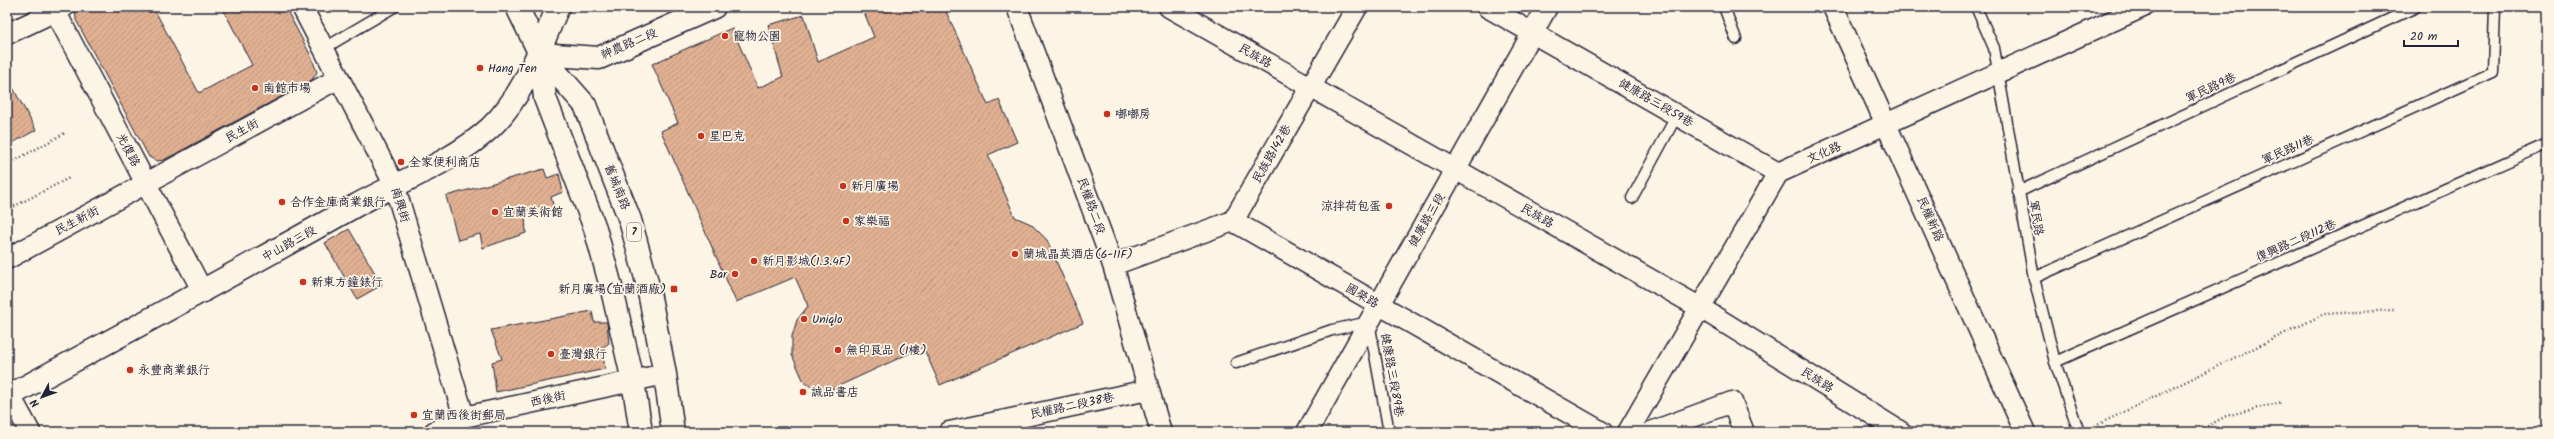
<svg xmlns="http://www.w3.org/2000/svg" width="2554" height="439" viewBox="0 0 2554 439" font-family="Kalam,'LXGW WenKai TC',sans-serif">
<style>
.building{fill:url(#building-hatch);stroke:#22223b}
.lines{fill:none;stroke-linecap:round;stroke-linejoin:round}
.lane-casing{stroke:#22223b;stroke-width:13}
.street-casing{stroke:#22223b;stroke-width:23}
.secondary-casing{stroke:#22223b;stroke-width:25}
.primary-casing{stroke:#22223b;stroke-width:25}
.path{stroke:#22223b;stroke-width:2.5;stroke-dasharray:1 3;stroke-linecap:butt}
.lane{stroke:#fcf5e5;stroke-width:10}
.street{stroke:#fcf5e5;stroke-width:20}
.secondary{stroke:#fcf5e5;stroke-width:22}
.primary{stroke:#fcf5e5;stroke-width:22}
.poi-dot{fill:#c8321e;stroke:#fcf5e5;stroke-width:1.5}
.labels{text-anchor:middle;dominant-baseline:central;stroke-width:3.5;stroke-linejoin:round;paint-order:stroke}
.shield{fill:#fcf5e5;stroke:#63616e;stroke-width:1}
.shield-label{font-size:11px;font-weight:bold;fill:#22223b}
.poi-label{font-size:12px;fill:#22223b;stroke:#fcf5e5;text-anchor:start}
.street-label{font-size:12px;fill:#22223b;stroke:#fcf5e5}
</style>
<defs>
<pattern id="building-hatch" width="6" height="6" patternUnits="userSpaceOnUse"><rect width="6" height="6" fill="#e0b091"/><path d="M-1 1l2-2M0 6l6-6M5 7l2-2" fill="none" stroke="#c0977e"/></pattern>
</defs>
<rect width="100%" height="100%" fill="#fcf5e5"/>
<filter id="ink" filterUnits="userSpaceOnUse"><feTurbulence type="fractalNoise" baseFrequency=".025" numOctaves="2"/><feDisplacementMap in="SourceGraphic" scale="8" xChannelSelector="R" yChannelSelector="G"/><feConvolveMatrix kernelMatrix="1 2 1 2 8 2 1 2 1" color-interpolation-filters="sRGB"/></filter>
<g filter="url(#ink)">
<g class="building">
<polygon points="75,7 153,7 199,93 252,65 222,7 285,7 311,56 317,72 312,80 164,160 157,161 149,157 76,20"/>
<polygon points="862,7 944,7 988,105 999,100 1017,142 988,155 1015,217 1031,224 1047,240 1083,323 940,385 923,347 828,391 816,390 804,382 792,355 792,336 797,320 808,306 795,277 736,302 661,131 678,123 652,64 732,28 758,88 783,77 768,25 804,15 818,62 874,37"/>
<polygon points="7,77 36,130 7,146"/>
<polygon points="544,169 547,178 559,174 563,192 551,197 554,208 525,216 526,233 483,248 480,234 458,240 446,196"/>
<polygon points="349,229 382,285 357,299 325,243"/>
<polygon points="592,311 594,322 607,322 609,343 602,348 605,369 496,392 492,362 502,359 491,330"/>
</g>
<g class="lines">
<g class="lane-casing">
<g id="lane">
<polyline points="1724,7 1736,39"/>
<polyline points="1976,7 1994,48 2034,278 2055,362 2079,432"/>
<polyline points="323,49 394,7"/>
<polyline points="2018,192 2416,7"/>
<polyline points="1632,198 1677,115"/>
<polyline points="2034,278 2493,72 2495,7"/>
<polyline points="2055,362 2547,144"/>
<polyline points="1236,363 1332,330 1369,322 1389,432"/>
</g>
</g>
<g class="street-casing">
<g id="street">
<polyline points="53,7 203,292"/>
<polyline points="302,7 394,184 464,417"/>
<polyline points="1017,7 1113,265 1161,432"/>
<polyline points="1169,7 1699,307 1901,432"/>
<polyline points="1487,7 1778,173"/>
<polyline points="1833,7 2025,432"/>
<polyline points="7,34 64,7"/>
<polyline points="1233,221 1357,7"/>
<polyline points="7,259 339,78"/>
<polyline points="1113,265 1233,221 1602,432"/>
<polyline points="7,390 30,432"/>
<polyline points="434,432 464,417 665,374"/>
<polyline points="949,432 1148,390"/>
<polyline points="1307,432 1547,7"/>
<polyline points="1628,432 1778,173 2143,7"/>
<polyline points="1651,432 1732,402 1744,432"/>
</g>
</g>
<g class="secondary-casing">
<g id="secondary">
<polyline points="540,54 599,58 714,7"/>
<path d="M7 397C123 334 240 271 355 206 400 181 452 163 490 128 524 96 540 48 558 7"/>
</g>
</g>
<g class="primary-casing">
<g id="primary">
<polyline points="517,7 540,54 585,105 630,220 647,282 665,374 673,432"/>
<polyline points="540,52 545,98 595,228 613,294 633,381 641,432"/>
</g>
</g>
<g class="path">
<polyline points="7,165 65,133"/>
<polyline points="7,210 71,177"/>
<polyline points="2091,428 2324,314 2394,310"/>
<polyline points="2197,432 2226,416 2282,402"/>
</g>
<use href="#lane" class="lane"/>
<use href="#street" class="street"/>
<use href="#secondary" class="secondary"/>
<use href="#primary" class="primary"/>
</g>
</g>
<g class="poi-dot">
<circle cx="725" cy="36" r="4"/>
<circle cx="480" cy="68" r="4"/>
<circle cx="255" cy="88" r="4"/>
<circle cx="1107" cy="114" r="4"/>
<circle cx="701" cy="136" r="4"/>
<circle cx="401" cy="162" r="4"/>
<circle cx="843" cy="186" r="4"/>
<circle cx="282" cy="202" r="4"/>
<circle cx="1389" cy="206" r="4"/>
<circle cx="495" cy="212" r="4"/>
<circle cx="846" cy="221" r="4"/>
<circle cx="1015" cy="254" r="4"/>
<circle cx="754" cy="261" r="4"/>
<circle cx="735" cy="274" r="4"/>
<circle cx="303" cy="282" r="4"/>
<rect x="670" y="285" width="8" height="8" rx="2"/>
<circle cx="804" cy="319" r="4"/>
<circle cx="838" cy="350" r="4"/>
<circle cx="551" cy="354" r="4"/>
<circle cx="130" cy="370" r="4"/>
<circle cx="803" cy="392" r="4"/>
<circle cx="414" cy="415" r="4"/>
</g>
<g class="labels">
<rect class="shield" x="627" y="223" width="14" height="18" rx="3"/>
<g class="shield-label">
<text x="634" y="232">7</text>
</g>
<g class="poi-label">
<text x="733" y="36">寵物公園</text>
<text x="488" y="68">Hang Ten</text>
<text x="263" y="88">南館市場</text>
<text x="1115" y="114">嘟嘟房</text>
<text x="709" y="136">星巴克</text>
<text x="409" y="162">全家便利商店</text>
<text x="851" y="186">新月廣場</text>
<text x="290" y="202">合作金庫商業銀行</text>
<text x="1381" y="206" text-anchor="end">涼拌荷包蛋</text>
<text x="503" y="212">宜蘭美術館</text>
<text x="854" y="221">家樂福</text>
<text x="1023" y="254">蘭城晶英酒店(6-11F)</text>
<text x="762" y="261">新月影城(1.3.4F)</text>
<text x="727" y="274" text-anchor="end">Bar</text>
<text x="311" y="282">新東方鐘錶行</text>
<text x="666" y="289" text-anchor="end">新月廣場(宜蘭酒廠)</text>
<text x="812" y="319">Uniqlo</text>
<text x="846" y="350">無印良品 (1樓)</text>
<text x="559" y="354">臺灣銀行</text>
<text x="138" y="370">永豐商業銀行</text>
<text x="811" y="392">誠品書店</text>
<text x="422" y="415">宜蘭西後街郵局</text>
</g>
<g class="street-label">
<text transform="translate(629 44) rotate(-23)">神農路二段</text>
<text transform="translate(1255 56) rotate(30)">民族路</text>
<text transform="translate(2211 88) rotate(-25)">軍民路9巷</text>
<text transform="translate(1656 103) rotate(30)">健康路三段59巷</text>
<text transform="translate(242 131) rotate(-29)">民生街</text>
<text transform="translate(128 150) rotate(62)">光復路</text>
<text transform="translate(2288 150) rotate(-24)">軍民路11巷</text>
<text transform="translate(1824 153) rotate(-24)">文化路</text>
<text transform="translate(1272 154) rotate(-60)">民族路142巷</text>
<text transform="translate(617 187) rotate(68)">舊城南路</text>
<text transform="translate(400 205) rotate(73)">南興街</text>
<text transform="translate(1091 206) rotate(70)">民權路二段</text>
<text transform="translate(1537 216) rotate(30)">民族路</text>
<text transform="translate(2036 218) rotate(80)">軍民路</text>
<text transform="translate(1930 219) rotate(66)">民權新路</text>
<text transform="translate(1427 220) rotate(-60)">健康路三段</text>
<text transform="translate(77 221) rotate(-28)">民生新街</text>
<text transform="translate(2296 241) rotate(-24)">復興路二段112巷</text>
<text transform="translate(289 244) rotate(-29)">中山路三段</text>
<text transform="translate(1362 296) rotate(30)">國榮路</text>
<text transform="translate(1392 375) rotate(80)">健康路三段89巷</text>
<text transform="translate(1817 380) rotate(32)">民族路</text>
<text transform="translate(548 399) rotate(-12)">西後街</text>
<text transform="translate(1072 406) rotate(-12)">民權路二段38巷</text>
</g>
</g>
<rect width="2554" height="439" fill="none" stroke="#fcf5e5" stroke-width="24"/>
<rect x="12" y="12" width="2530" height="415" fill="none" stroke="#22223b" stroke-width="1.5" filter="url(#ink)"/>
<g transform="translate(42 397) rotate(229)" stroke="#fcf5e5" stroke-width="3" paint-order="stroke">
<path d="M0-3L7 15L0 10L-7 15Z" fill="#22223b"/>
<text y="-6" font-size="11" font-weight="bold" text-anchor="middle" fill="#22223b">N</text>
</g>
<path d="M2404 40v6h54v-6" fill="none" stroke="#22223b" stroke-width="2"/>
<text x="2410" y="40" font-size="12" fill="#22223b" stroke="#fcf5e5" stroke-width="3" paint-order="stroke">20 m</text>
</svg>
